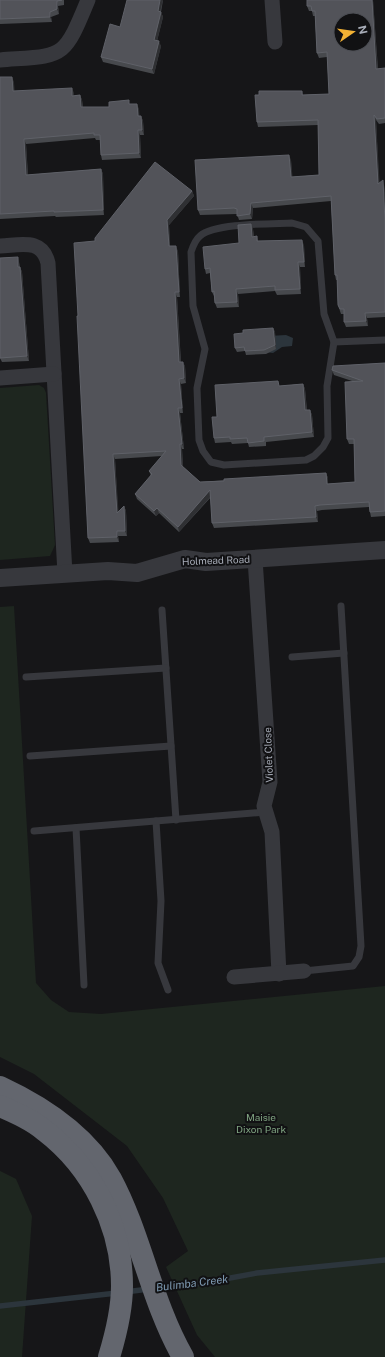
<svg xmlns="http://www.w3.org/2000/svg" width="385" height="1357" viewBox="0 0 385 1357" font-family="'Public Sans',sans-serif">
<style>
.green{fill:#1e261f}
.water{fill:#2c353c}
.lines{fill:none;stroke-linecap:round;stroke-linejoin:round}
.stream{stroke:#2c353c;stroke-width:5.5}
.service{stroke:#37383d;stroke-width:7}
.minor{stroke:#37383d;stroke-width:15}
.tertiary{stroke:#37383d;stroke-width:18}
.motorway{stroke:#63666e;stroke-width:22}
.wall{fill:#47494d}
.shaded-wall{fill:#2f3033}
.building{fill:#525359;stroke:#5f6168;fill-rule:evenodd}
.labels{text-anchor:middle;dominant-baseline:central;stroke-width:4;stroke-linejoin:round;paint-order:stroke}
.street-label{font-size:10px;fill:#a8adb8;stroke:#111113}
.park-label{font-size:10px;fill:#7fa381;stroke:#111113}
.water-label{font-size:11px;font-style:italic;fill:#7f9bb3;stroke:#111113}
</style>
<rect width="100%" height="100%" fill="#161618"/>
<g class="green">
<polygon points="39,385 44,388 46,393 55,545 50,556 0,560 0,388"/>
<polygon points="14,606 36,983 51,1000 69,1012 101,1014 385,986 385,1357 215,1357 197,1335 166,1267 188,1251 163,1198 127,1146 34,1074 0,1057 0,607"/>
<polygon points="0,1171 16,1179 32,1216 22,1357 0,1357"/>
</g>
<polygon class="water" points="286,335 293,338 292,346 282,347 273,353 265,352 269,336"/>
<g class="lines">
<g class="stream">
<polyline points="157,1288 203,1283 257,1273 385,1260"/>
<polyline points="125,1292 149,1289"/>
<polyline points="0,1306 117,1293"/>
</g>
<g class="service">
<path d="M292 223 306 227 318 241 324 314 334 342 327 386 328 438 323 447 314 456 306 460 224 465 211 462 203 451 199 440 197 388 205 349 193 306 191 252C193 246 195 240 200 236 215 223 271 224 292 223Z"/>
<polyline points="334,342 385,340"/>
<polyline points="162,610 176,820"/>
<polyline points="292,657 344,653"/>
<polyline points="26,677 166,668"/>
<polyline points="30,756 171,746"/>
<polyline points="156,821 161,901 158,963 168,990"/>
<polyline points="76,828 84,985"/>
<polyline points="34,831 266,812"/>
<polyline points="304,971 353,966 359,957 361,946 341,606"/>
</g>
<g class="minor">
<polyline points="272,0 275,42"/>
<path d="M0 60C64 55 63 61 88 0"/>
<path d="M0 246C21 245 42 238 48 263L65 574"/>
<polyline points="0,378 54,374"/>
<polyline points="255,559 270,782 264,806 272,832 279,974"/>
<polyline points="234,977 304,971"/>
</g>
<polyline class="tertiary" points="0,578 108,571 137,573 185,559 206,562 385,550"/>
<g class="motorway">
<path d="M0 1087C43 1107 87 1136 111 1179 141 1235 151 1301 183 1357"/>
<path d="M0 1106C16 1113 32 1120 45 1131 92 1167 122 1226 122 1286 122 1310 116 1334 109 1357"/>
</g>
</g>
<g class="wall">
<polygon points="0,0 64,0 64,5 58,6 59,14 51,17 52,22 0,24"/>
<polygon points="163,0 161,12 163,17 157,41 161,46 154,74 103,62 101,57 120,27"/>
<polygon points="307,0 373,0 378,69 385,68 385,123 379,124 376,120 379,183 384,185 385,196 385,317 367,318 368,326 346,327 344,322 344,314 341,314 338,305 337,280 336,280 335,275 331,201 253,208 252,219 239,220 237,214 200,215 198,210 291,160 292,177 319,175 318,125 258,127 257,122 302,91 303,95 329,94 327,57 319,58 317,53 315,16 313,16 312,11 309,11 307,6"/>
<polygon points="0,77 14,82 14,91 74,93 74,96 80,95 82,100 83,107 109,107 130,104 139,109 139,116 141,116 143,121 144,135 140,135 141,158 102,160 101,155 100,140 96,140 95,138 26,144 28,175 101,169 103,174 104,215 56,217 55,216 0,219"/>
<polygon points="192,191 194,196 169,225 170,246 178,251 180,297 177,297 181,362 185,366 186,383 181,384 183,413 180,413 184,449 182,449 183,467 200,482 326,473 328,478 328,484 355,482 354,444 349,444 347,439 352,381 334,375 332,370 385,363 385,516 371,517 369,507 322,510 317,511 318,522 214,528 212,523 211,497 179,532 159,513 156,516 137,499 135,494 151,476 149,471 162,456 115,459 118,512 124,506 126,511 127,536 118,536 119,542 90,543 88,538 78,316 95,241"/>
<polygon points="251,224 253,229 254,237 257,236 258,241 304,245 305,267 300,267 301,294 277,295 275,291 238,294 239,307 217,308 215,303 214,296 212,292 210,273 206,274 205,269 239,243"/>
<polygon points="19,262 20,267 22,272 29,361 2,362 0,358"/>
<polygon points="273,328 275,332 276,349 266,354 246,355 245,351 237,352 235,348 243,333"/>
<polygon points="303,384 305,389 307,410 310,410 312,415 314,437 266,442 266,446 249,447 248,443 232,444 231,442 215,443 214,438 217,417 280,386"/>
</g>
<g class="shaded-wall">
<polygon points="160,0 163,0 159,16 158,11"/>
<polygon points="372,0 373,0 378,74 376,69"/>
<polygon points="57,1 58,6 59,14 57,9"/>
<polygon points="50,12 52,22 50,17"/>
<polygon points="161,12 163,17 156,45 154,40"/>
<polygon points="159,41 161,46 154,74 152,69"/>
<polygon points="12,77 14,82 15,96 13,91"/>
<polygon points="72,88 74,93 74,101 72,96"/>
<polygon points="80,95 82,100 83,112 81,107"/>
<polygon points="137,104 139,109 140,121 138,116"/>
<polygon points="374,115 376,120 380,189 378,184"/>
<polygon points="141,116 143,121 144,135 142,130"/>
<polygon points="138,130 140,135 141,158 139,153"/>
<polygon points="24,139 26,144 28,180 26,175"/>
<polygon points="289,155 291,160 293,182 291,177"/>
<polygon points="101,169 103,174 104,215 103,210"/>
<polygon points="383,180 384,185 385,196 385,222"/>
<polygon points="192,191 194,196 169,225 170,251 169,246 167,220"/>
<polygon points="251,203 253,208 252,219 250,214"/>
<polygon points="251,224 253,229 254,242 252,237"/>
<polygon points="302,240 304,245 305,267 304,262"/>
<polygon points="176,246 178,251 180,297 179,292"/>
<polygon points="18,257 19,262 20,272 18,267"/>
<polygon points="298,262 300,267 301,294 300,289"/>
<polygon points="20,267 22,272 29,361 27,356"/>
<polygon points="236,289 238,294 239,307 237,302"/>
<polygon points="175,292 177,297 181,367 179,362"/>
<polygon points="365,313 367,318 368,326 366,321"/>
<polygon points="273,328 275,332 276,349 275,345"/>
<polygon points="183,362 185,366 186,383 184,378"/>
<polygon points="179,379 181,384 183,413 182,408"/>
<polygon points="303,384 305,389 307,415 305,410"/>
<polygon points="178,408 180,413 184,449 182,444"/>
<polygon points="310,410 312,415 314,437 312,432"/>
<polygon points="180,444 182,449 183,470 181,465"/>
<polygon points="113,454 115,459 119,518 117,513"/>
<polygon points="326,473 328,478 328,489 327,484"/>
<polygon points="210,490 212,495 179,532 178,527"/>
<polygon points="124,506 126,511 127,536 125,531"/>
<polygon points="315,506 317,511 318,522 316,517"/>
<polygon points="157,508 159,513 156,516 154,511"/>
<polygon points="117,531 118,536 119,542 117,537"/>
</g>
<g class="building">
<polygon points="0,0 62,0 57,1 57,9 50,12 50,17 0,19"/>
<polygon points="127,0 160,0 158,11 161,12 154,40 159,41 152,69 101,57 110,24 120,27"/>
<path d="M307 0H372L376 69 385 68V118L377 119 374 115 378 184 383 180 385 222V312L365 313 366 321 344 322V309H340L338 305 337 275H335L331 196 251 203 250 214 237 216V209L234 208 198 210 195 160 289 155 291 177 319 175 318 120 257 122 255 95H259V91H302V95L329 94 327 52 317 53 315 11H312L311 6H307ZM341 20H365V44H341Z"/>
<polygon points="0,77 12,77 13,91 72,88 72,96 80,95 81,107 109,107 109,102 129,100 129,104 137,104 138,116 141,116 142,130 138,130 139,153 101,155 100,135 94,135 94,133 24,139 26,175 101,169 103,210 54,212 54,211 0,214"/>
<polygon points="155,162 192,191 167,220 169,246 176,246 179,292 175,292 179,362 183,362 184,378 179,379 182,408 178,408 182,444 180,444 181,465 200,482 224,481 224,479 326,473 327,484 355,482 354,439 347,439 345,382 363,381 332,370 333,366 385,363 385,511 370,512 369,502 320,505 315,506 316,517 212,523 210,490 178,527 157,508 154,511 135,494 152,474 149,471 166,451 113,454 117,513 124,506 125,531 117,531 117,537 88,538 77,316 78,316 74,243 95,241 95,238"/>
<polygon points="251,224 252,237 257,236 257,241 302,240 304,262 298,262 300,289 275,290 275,286 236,289 237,302 215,303 214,291 212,292 210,268 205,269 203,247 239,243 238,225"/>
<polygon points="18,257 18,267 20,267 27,356 0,358 0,258"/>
<polygon points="273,328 275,345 264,350 245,351 244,347 235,348 234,334 243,333 243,330"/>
<polygon points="278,381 279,386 303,384 305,410 310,410 312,432 264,437 264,441 248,443 247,438 230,439 230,437 214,438 212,417 217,417 215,385"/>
</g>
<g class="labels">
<g class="street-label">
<text transform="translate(216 560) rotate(-2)">Holmead Road</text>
<text transform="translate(268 755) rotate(-92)">Violet Close</text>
</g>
<g class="park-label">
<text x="261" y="1117">Maisie<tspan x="261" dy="12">Dixon Park</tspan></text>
</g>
<g class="water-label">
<text transform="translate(192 1283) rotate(-7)">Bulimba Creek</text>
</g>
</g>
<g transform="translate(353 32) rotate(77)"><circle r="19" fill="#111113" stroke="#4d4f55"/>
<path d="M0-3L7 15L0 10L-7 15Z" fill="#f2b134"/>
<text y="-6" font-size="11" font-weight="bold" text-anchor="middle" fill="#a8adb8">N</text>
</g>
</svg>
